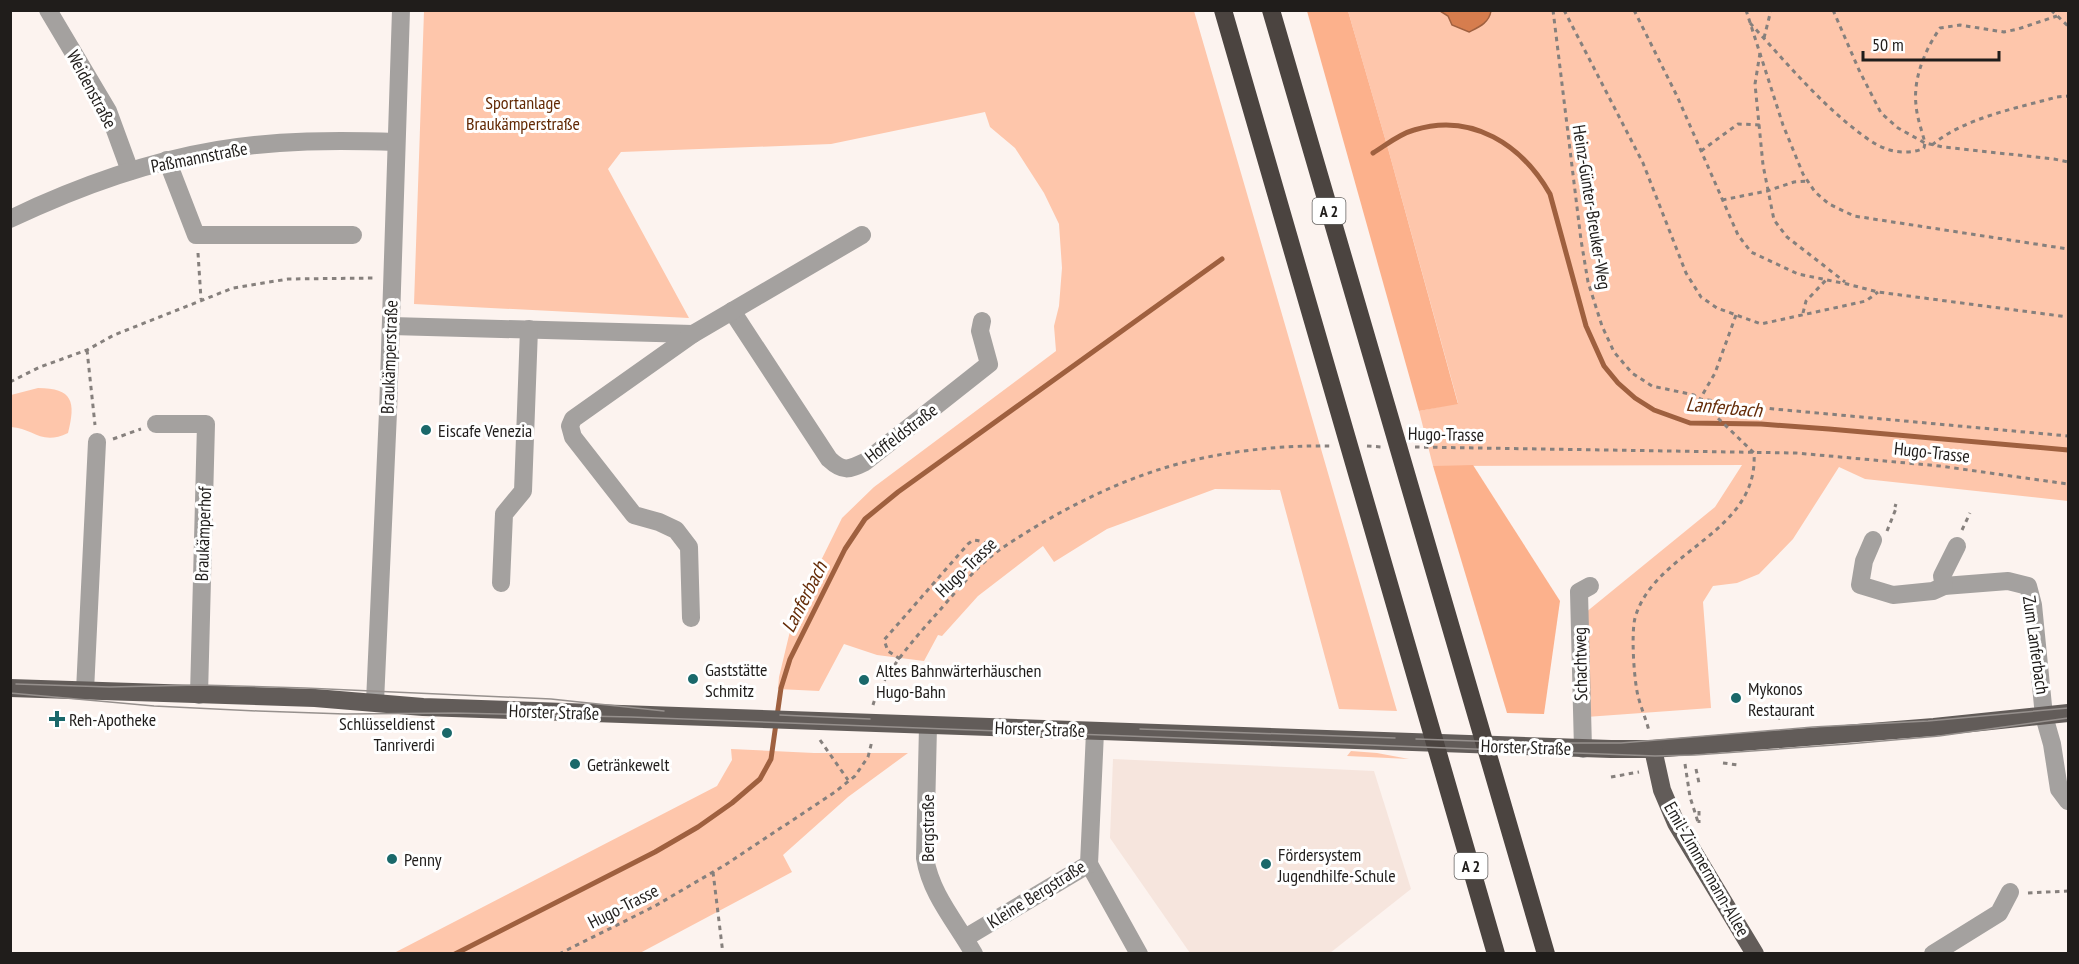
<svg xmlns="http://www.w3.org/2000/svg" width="2079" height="964" viewBox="0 0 2079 964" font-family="'PT Sans Narrow',sans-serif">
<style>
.built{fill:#f6e5dd}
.green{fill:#fec6ab}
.forest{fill:#fcb18c}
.water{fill:#d67d4e;stroke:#9f603f;stroke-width:1.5}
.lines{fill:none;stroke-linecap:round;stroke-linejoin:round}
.stream{stroke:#9f603f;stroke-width:5}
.path{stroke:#86807d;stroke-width:3;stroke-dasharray:4.5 4.5;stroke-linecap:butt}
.minor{stroke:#a4a19f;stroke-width:18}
.major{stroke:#625c59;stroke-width:18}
.highway{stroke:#4b4440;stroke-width:18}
.tram{stroke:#96908d;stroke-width:1.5}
.poi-dot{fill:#1a686a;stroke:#fff;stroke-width:2}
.labels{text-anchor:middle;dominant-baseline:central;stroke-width:6;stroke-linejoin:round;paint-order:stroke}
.shield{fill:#fff;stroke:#63615f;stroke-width:1.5}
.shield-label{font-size:16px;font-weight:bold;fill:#201d1b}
.street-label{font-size:18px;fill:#201d1b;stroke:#fff}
.park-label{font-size:18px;fill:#622904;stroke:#fff}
.poi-label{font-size:18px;fill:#201d1b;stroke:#fff;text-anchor:start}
.water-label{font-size:20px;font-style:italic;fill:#652c08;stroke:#fff}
</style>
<rect width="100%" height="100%" fill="#fcf3ef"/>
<polygon class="built" points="1113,759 1374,771 1411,889 1330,953 1190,953 1110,838"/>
<g class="green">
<polygon points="424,11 1194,11 1397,711 1339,709 1280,490 1215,489 1107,529 1054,562 1043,546 978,596 942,636 938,635 924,661 877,655 844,644 819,691 778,689 779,677 791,627 798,607 842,518 874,487 1056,351 1054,326 1059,306 1062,268 1059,224 1044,193 1015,148 990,127 985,112 831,144 621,152 608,169 689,318 414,304"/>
<polygon points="1348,11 2068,11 2068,501 1865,479 1839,467 1793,539 1759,574 1737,583 1713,586 1703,602 1711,708 1586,717 1585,613 1715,507 1742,465 1433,466 1419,411 1458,403 1389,152"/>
<path d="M38 388C73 388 76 402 68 433 41 446 33 428 11 427V395Z"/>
<polygon points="731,749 814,753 908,753 848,797 783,855 792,872 640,953 394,953 717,786 732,760"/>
<polygon points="1351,751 1377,753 1409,759 1347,756"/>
</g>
<g class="forest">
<polygon points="1307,11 1348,11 1389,152 1458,404 1419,411"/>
<polygon points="1473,465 1560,601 1544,714 1507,713 1433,466"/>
</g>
<path class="water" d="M1440 11H1491C1489 23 1479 27 1469 32L1452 25 1448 16Z"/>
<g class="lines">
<g class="stream">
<path d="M1373 153C1386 145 1399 134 1414 130 1472 112 1522 145 1550 194L1586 326 1604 366 1618 383 1635 398 1654 410 1690 423 1761 424 1829 429 2068 450"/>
<polyline points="455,954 655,852 698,827 732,803 760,779 771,759 781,688 790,659 845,549 865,519 898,492 1222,259"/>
</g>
<g class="path">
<path d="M1553 10 1581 240 1588 282 1602 326 1614 352 1632 373 1652 386 1694 395 1754 453C1759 534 1654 550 1635 618 1631 634 1634 680 1638 696 1641 708 1646 719 1649 731"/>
<polyline points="1564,10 1643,163 1686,273 1701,297 1717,308 1761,324 1866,301 1878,292"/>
<polyline points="1634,10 1677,96 1738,235 1751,252 1798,274 1847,284 1878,292 2068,317"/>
<polyline points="1746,10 1783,125 1803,174 1815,192 1829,204 1854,216 2068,249"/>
<polyline points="1833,10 1859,70 1881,113 1898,128 1925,143 1943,147 2054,159 2068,162"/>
<polyline points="2051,10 2068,26"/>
<path d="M1750 23C1784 60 1817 100 1857 131 1865 137 1874 144 1884 148 1896 153 1912 154 1924 148L1925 143C1922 131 1917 118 1916 105 1913 78 1925 50 1940 28L1960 25 2004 32 2018 29 2057 16"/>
<polyline points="1764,38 1771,10"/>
<polyline points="1760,53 1755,84 1763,165 1774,220 1787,237 1845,282"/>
<path d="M1932 145C1964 118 2017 108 2057 97L2068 96"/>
<polyline points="1701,151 1738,124 1760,125"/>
<polyline points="1722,200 1767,191 1794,182 1807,181"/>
<polyline points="198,253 201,299"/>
<polyline points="1803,313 1806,301 1826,280"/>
<polyline points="1736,315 1715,373 1700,399 1774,409 2068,436"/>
<polyline points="87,350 95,425"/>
<polyline points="10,382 40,367 87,350 114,335 233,288 288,279 375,278"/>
<polyline points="113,439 141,429"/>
<polyline points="1367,446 1382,447"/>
<polyline points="1415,447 1796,453 1940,466 2068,484"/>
<polyline points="1962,530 1970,513"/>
<polyline points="1887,531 1897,506 1894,505"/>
<path d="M900 659 888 651 884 640 968 544 973 540C984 541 989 544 996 552"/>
<path d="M873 705C880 679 913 640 932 619 950 599 976 566 998 551 1047 517 1108 485 1164 468 1216 452 1277 445 1331 446"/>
<polyline points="1778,719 1781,715"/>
<polyline points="820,740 848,780"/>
<polyline points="1723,763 1738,765"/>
<polyline points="1685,764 1690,797 1698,822"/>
<polyline points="1696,769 1699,783"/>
<polyline points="1611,777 1639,772"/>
<polyline points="1699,811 1699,823"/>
<polyline points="713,872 723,954"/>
<polyline points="2028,893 2068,891"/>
<polyline points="559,954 655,906 725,865 835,792 855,776 868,757 872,741"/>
</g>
<g class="minor">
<polyline points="48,10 108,111 130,171"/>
<polyline points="167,160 196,235 353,235"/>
<path d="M10 219C77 187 146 162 218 150 277 140 337 140 396 142"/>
<path d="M732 311 829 459C843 472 848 470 865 462L989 364 980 331 982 321"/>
<polyline points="391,326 693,334 862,235"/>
<polyline points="156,424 206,424 199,695"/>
<polyline points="1873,540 1864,561 1860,585 1893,595 1933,591 1944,586 2008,581 2028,586 2033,605 2044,716 2052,744 2059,789 2068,801"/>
<polyline points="501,583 504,514 523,491 529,329"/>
<polyline points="1944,586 1942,576 1957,546"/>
<polyline points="691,618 689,547 676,530 659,522 634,515 573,437 570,426 573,419 693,334"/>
<polyline points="85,691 97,442"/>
<polyline points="375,702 388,412 401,10"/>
<path d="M928 726 925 858C931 895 956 922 974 954"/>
<polyline points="1583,749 1579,592 1590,586"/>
<polyline points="1089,864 1139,954"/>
<polyline points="965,938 1089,864 1095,732"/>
<polyline points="1933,954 1999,913 2010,892"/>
</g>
<g class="major">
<polyline points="10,688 315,698 423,707 1611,749 1653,749 1934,727 2068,713"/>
<polyline points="1653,749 1662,790 1676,823 1755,954"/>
</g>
<g class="highway">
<polyline points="1223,10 1496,954"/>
<polyline points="1271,10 1546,954"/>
</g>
<g class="tram">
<polyline points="16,684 110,687 199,685 305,688 551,699 664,711"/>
<polyline points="10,693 154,706 258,711 345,714 455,713 631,717 1655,756 1695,755 1848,744 1939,736 2068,718"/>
<polyline points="780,715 870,719"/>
<polyline points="1140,729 1395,738"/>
<polyline points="1416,739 1534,743 1621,743 1813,727 1928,721 2068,708"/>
</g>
</g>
<g class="poi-dot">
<circle cx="426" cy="430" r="6"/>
<circle cx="693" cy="679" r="6"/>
<circle cx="864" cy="680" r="6"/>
<circle cx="1736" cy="698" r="6"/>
<path d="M54 710h6v6h6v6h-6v6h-6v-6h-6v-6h6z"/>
<circle cx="447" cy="733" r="6"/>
<circle cx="575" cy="764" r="6"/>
<circle cx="392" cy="859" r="6"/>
<circle cx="1266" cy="864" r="6"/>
</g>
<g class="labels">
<g class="shield">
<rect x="1312.5" y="198" width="33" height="26" rx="4.5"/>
<rect x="1454.5" y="853" width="33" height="26" rx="4.5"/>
</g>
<g class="shield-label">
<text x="1329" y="211">A 2</text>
<text x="1471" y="866">A 2</text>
</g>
<g class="street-label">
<text transform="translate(92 89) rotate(62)">Weidenstraße</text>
<text transform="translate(199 157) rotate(-11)">Paßmannstraße</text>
<text transform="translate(1592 207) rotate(81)">Heinz-Günter-Breuker-Weg</text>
<text transform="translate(389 357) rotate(-88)">Braukämperstraße</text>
<text transform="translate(901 433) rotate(-37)">Hoffeldstraße</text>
<text transform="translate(1446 434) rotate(1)">Hugo-Trasse</text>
<text transform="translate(1932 452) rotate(6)">Hugo-Trasse</text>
<text transform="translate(203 534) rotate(-88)">Braukämperhof</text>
<text transform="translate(966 567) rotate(-44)">Hugo-Trasse</text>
<text transform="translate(2036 645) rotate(82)">Zum Lanferbach</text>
<text transform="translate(1580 664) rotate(-91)">Schachtweg</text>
<text transform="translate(554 712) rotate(2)">Horster Straße</text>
<text transform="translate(1040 729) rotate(2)">Horster Straße</text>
<text transform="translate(1526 747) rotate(2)">Horster Straße</text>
<text transform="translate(927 828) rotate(-90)">Bergstraße</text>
<text transform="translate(1707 869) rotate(60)">Emil-Zimmermann-Allee</text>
<text transform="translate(1036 894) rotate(-32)">Kleine Bergstraße</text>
<text transform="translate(623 906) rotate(-27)">Hugo-Trasse</text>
</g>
<g class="park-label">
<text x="523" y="102">Sportanlage<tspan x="523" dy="21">Braukämperstraße</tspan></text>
</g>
<g class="poi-label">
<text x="438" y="430">Eiscafe Venezia</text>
<text x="705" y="669">Gaststätte<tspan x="705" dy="21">Schmitz</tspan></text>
<text x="876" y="670">Altes Bahnwärterhäuschen<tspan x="876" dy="21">Hugo-Bahn</tspan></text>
<text x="1748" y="688">Mykonos<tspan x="1748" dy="21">Restaurant</tspan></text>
<text x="69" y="719">Reh-Apotheke</text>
<text x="435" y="723" text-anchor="end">Schlüsseldienst<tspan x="435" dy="21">Tanriverdi</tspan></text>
<text x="587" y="764">Getränkewelt</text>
<text x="1278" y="854">Fördersystem<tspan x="1278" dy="21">Jugendhilfe-Schule</tspan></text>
<text x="404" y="859">Penny</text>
</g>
<g class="water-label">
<text transform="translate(1724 407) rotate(5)">Lanferbach</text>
<text transform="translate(804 597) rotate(-63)">Lanferbach</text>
</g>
</g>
<rect width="2079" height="964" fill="none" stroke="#201d1b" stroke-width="24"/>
<path d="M1863 51v9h136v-9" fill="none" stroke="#201d1b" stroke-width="3"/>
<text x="1872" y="51" font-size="18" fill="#201d1b" stroke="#ffffff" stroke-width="4.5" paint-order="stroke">50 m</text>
</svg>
